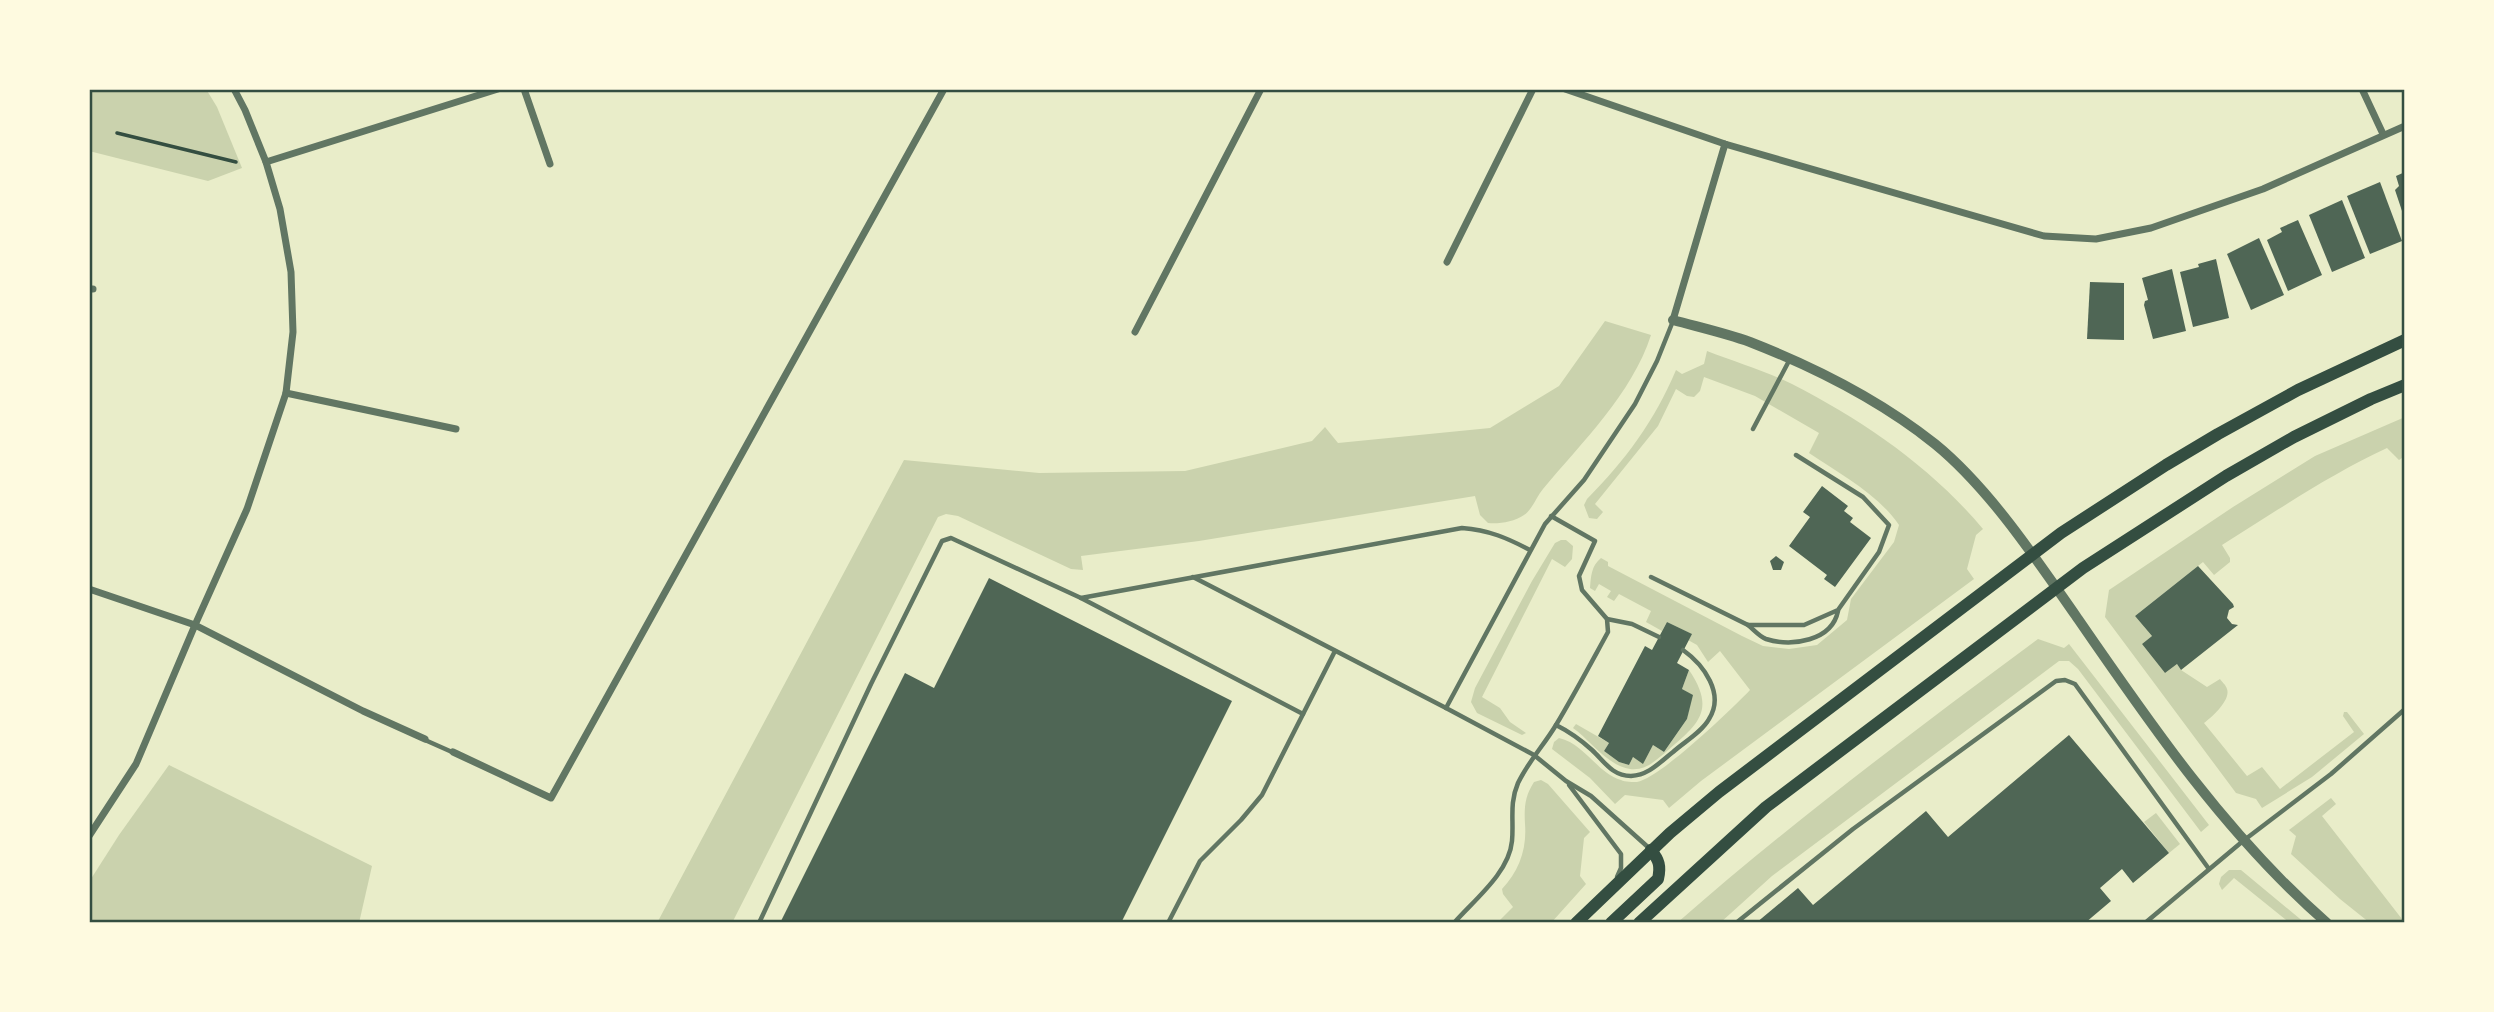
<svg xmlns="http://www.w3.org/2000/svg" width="2494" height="1012" viewBox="0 0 2494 1012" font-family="Signika,sans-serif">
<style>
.green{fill:#cad2ad}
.building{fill:#4f6655}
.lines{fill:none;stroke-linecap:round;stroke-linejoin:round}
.path{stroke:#344e41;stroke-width:3.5}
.service{stroke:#617663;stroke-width:4.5}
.minor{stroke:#617663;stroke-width:7}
.tertiary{stroke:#617663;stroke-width:10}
.secondary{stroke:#344e41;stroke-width:12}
.neatline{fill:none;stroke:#344e41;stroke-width:2.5}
</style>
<rect width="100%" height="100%" fill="#e9edc9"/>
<g class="green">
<polygon points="89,89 206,89 217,107 242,168 208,181 89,151"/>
<path d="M1605 321 1651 335C1632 394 1582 442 1543 489 1537 496 1532 510 1524 515 1514 522 1499 524 1488 523L1480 515 1475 496 1199 541 1081 556 1083 570 1071 569 958 516 946 514 938 517 732 923H657L904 460 1039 473 1185 471 1312 441 1325 427 1338 443 1490 428 1559 386Z"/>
<path d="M1707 351C1735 362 1766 371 1792 384 1864 421 1931 467 1983 529L1976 535 1967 569 1974 579 1701 781 1669 808 1663 800 1625 795 1615 804 1590 778 1552 749 1554 742 1559 738C1585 744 1597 773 1621 780 1625 782 1633 782 1637 782 1660 778 1731 710 1750 690L1720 651 1708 662 1697 645 1688 640 1691 634 1667 622 1662 631 1646 622 1651 611 1619 594 1614 601 1607 597 1611 591 1599 584 1595 591 1590 588C1591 577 1591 566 1601 558L1608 562V566L1742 636 1763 646 1789 649 1817 645 1847 620 1851 599 1894 542 1899 525C1878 494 1840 474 1809 453L1819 433 1755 396 1704 377 1700 391 1694 397 1687 396 1676 389 1658 426 1595 504 1603 512 1597 519 1589 518 1584 505 1587 499C1625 461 1655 420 1676 370L1682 374 1704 364Z"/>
<path d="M2405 417V456L2399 460 2387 448C2329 475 2276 511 2222 545L2230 558V562L2214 575 2203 562 2135 616 2152 636 2142 644 2165 673 2177 664 2181 670 2207 687 2220 679C2222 682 2226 685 2227 689 2231 700 2212 717 2204 723L2247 776 2262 767 2280 789 2354 732 2343 716 2344 712H2347L2364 734 2312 777 2262 808 2256 799 2236 793 2105 617 2109 590 2233 507 2315 456Z"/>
<polygon points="1561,540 1566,540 1573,546 1572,559 1565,567 1552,559 1482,697 1500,708 1510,722 1526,733 1522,735 1477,713 1471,702 1475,688 1532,581 1555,543"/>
<path d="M2038 639 2064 648 2069 644 2209 825 2201 832 2078 669 2069 661H2059L1772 876 1720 923H1677C1792 822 1915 730 2038 639Z"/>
<path d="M1689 670C1716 710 1699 724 1667 751 1656 760 1646 771 1630 769 1608 766 1590 740 1573 728L1576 724 1609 743 1604 751 1619 762 1629 765 1633 757 1643 763 1653 745 1664 752 1687 719 1692 695 1682 689Z"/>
<polygon points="169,765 372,866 359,923 89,923 89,882 119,835"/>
<path d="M1541 780 1548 784 1590 832 1584 838 1580 876 1586 884 1551 923H1497L1513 907 1503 894 1502 889C1519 871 1527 849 1525 824 1524 807 1525 796 1534 782Z"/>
<polygon points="2331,798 2336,804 2322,816 2405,923 2370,923 2340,899 2291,854 2296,836 2289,830"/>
<polygon points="2156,813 2180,844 2169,853 2144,822"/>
<polygon points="2229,870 2241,870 2305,923 2290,923 2234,878 2222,890 2219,884 2221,877"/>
</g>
<g class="building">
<polygon points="2405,172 2405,217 2404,217 2395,190 2399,186 2396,176"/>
<polygon points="2380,182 2402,241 2370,254 2347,196"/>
<polygon points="2342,200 2365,258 2332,272 2309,215"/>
<polygon points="2298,220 2322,275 2288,291 2267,240 2282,232 2280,228"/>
<polygon points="2259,238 2284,295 2251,310 2227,254"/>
<polygon points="2216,259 2229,318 2193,327 2180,272 2199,267 2198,264"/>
<polygon points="2172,269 2186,331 2153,339 2144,305 2145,301 2148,300 2142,278"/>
<polygon points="2090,282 2124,283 2124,340 2087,339"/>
<polygon points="1822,486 1848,506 1844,511 1853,518 1850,522 1871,538 1835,587 1824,579 1827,575 1789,546 1810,517 1803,512"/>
<polygon points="1776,556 1784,562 1781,570 1773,570 1770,561"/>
<polygon points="2198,566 2233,604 2234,607 2229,610 2227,618 2232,624 2238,625 2181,670 2177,664 2165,673 2142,644 2152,636 2135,616"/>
<polygon points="989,578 1232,701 1121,923 780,923 905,673 934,688"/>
<polygon points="1667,622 1692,634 1677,663 1689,670 1682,689 1693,695 1687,719 1664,752 1653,745 1643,764 1633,757 1629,765 1619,762 1604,751 1609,743 1598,736 1645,646 1652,650"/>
<polygon points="2069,735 2169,853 2133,883 2122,869 2100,888 2111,901 2085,923 1756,923 1798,888 1813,905 1926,811 1948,837"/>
</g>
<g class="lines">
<polyline class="path" points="117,133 236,162"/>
<g class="service">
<polyline points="1753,429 1790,359"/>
<polyline points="1193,577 1446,708"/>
<polyline points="1651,577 1748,625 1804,625 1838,610 1879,552 1889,525 1863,497 1796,455"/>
<polyline points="1081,598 1303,714"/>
<polyline points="1607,619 1632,624 1659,637"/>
<path d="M1748 625C1754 630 1760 637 1766 639 1792 647 1832 641 1838 611"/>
<path d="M1556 725C1570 732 1581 740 1592 750 1604 761 1612 776 1631 776 1649 775 1660 762 1673 752 1684 742 1702 732 1709 719 1725 694 1704 665 1683 650"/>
<polyline points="425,740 452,752"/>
<polyline points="1569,785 1621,854 1621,868 1617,877"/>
<polyline points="1649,848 1591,796 1566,781 1534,755 1446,708 1545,524 1584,480 1635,404 1657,361 1673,321"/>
<path d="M759 923 871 684 942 541 951 538 1081 598 1462 528C1489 530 1507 538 1530 550"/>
<polyline points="1168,923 1200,861 1241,820 1262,795 1335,651"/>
<path d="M1454 923C1474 900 1509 873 1512 841 1514 820 1509 804 1518 783 1528 762 1544 745 1556 725 1574 695 1591 663 1608 632L1607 619 1582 590 1579 576 1595 541 1551 516"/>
<polyline points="1736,923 1853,829 2056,681 2065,680 2075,684 2209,869"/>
<polyline points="2145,923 2243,841 2331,774 2405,709"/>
</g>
<g class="minor">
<polyline points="524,89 550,164"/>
<polyline points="1565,89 1725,144 2044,236 2096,239 2151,228 2263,189 2405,126"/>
<polyline points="2362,89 2383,134"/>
<polyline points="266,162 498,89"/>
<polyline points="1447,262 1533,89"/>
<polyline points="89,289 93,289"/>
<polyline points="1673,320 1725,144"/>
<polyline points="1135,332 1261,89"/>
<polyline points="286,393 456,429"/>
<polyline points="89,589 195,625 363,711 425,739"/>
<polyline points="453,752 551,798 944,89"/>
<polyline points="89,836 136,764 195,625 247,509 286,393 293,332 291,272 280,209 266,162 245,110 234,89"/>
</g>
<path class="tertiary" d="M1673 320C1698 327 1725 333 1750 342 1814 367 1881 401 1935 444 1989 488 2036 559 2076 616 2151 725 2227 836 2327 923"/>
<g class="secondary">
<polyline points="1576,923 1670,833 1719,792 2061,533 2166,465 2218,434 2298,390 2405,340"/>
<path d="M1611 923 1658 879C1661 866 1659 860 1651 850"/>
<polyline points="1639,923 1766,807 2083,568 2226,476 2294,437 2371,399 2405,385"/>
</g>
</g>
<rect width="2494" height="1012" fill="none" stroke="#fefae0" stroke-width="182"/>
<rect x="91" y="91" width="2312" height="830" class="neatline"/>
</svg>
